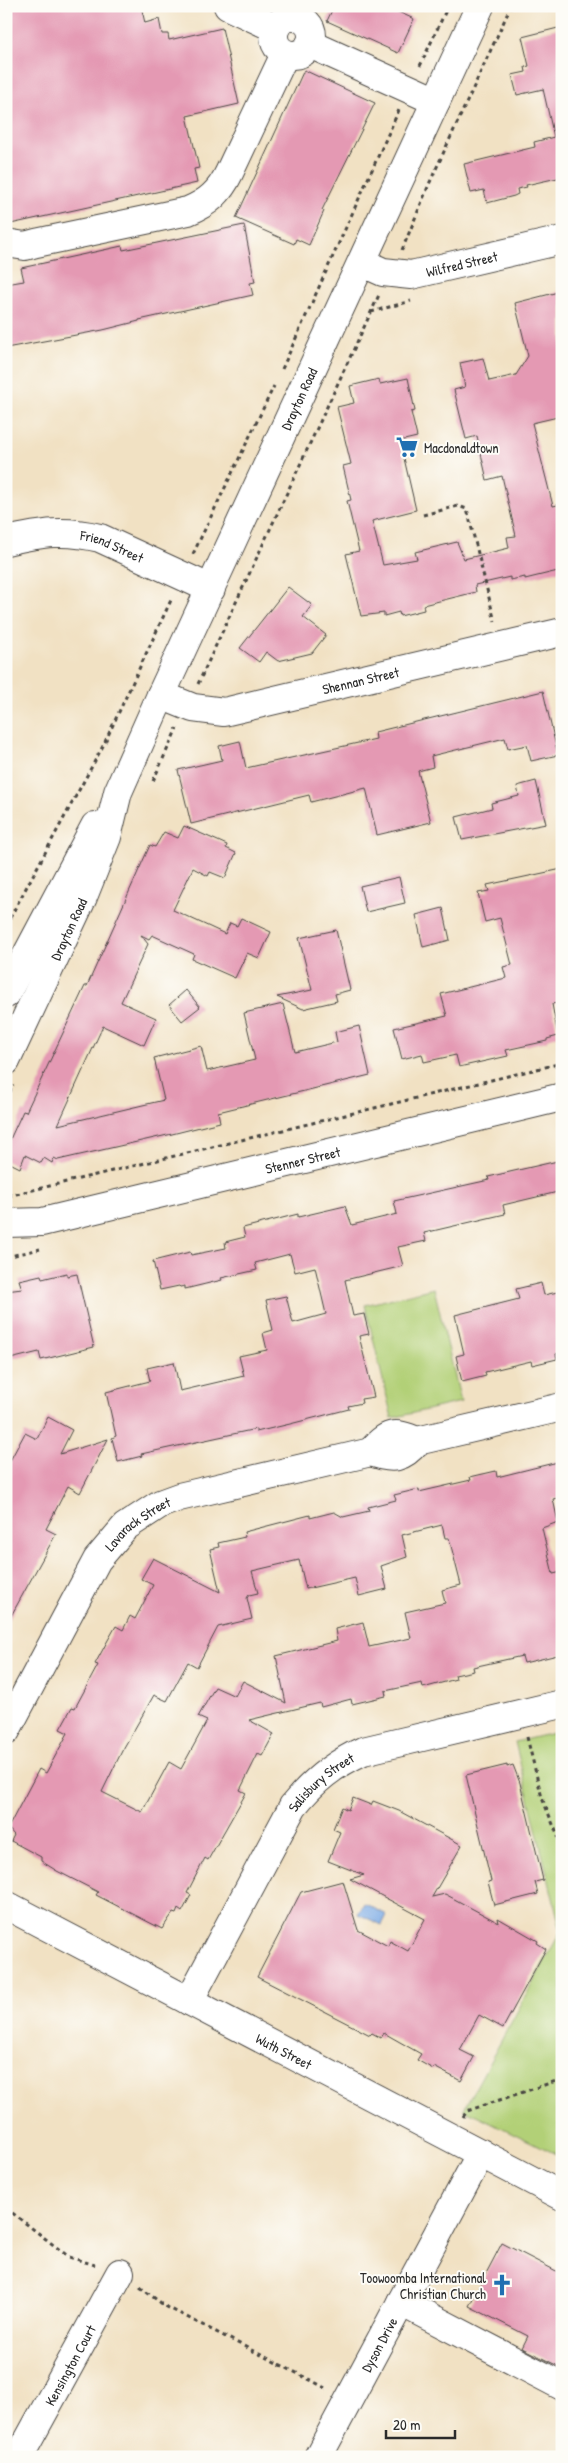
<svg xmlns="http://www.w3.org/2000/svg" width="568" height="2463" viewBox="0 0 568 2463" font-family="'Patrick Hand',sans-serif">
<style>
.green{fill:#b2d077;stroke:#6e7e51}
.water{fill:#7baae5;stroke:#536a88}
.building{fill:#e499b3;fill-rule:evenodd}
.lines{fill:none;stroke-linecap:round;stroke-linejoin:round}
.minor-casing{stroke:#494642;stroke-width:30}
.major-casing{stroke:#494642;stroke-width:30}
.path{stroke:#494642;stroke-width:3;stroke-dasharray:4 4;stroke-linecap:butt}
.minor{stroke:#fff;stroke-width:28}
.major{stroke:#fff;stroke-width:28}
.labels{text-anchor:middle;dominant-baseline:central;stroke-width:4;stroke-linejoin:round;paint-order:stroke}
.street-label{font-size:14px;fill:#2b2b2b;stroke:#fdfcf7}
.poi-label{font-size:14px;fill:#2b2b2b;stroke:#fdfcf7;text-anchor:start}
</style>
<rect width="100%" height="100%" fill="#fdfcf7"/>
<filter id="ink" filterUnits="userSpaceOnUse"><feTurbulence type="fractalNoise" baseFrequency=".02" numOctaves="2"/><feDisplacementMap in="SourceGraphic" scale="10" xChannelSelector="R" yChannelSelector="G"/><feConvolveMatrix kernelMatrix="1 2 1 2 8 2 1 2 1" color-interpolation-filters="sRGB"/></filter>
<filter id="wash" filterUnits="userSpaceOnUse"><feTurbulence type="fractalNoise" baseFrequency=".0096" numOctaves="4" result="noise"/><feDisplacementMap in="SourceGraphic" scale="20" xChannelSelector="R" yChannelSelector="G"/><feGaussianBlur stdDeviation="1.12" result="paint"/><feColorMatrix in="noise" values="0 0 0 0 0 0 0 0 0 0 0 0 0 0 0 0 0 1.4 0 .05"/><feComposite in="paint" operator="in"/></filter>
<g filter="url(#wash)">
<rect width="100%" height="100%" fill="#f1e1c3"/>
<g class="green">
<polygon points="434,1288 461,1402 392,1418 365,1305"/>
<polygon points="562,1731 562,2157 464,2109 561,1931 515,1742"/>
</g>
<polygon class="water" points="364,1903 387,1915 382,1925 358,1914"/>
<g id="blocks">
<g class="building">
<polygon points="6,6 141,6 145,23 159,19 162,34 168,34 169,40 222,28 239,104 187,116 199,168 194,169 197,183 6,225"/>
<polygon points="334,6 385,6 414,19 398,53 327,21"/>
<polygon points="562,27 562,177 526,185 527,187 517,189 518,194 514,196 487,203 484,190 471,193 464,164 535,147 534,142 554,137 543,89 517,95 512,75 526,72 525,67 529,66 522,37"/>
<polygon points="304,70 375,103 322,210 324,211 309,245 296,239 294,244 236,218"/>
<polygon points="244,225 255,282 250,283 253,295 139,320 139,321 103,330 6,348 6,284 24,281 21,268 122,246 123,250"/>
<polygon points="562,291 562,416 532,423 553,506 562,504 562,570 525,579 525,577 510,580 510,577 475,585 476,592 423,605 424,610 400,616 399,612 384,616 384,613 361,616 346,554 359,551 347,501 351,500 343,466 351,464 337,407 354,403 350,386 379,379 380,384 408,378 415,411 411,412 417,437 400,441 416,510 372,521 383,565 417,559 415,552 457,542 464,559 509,548 507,537 516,536 502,476 487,480 477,436 466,439 454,390 465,387 460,363 483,358 489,381 516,375 528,356 515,303"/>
<polygon points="288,587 312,605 303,617 326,635 312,653 278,661 266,652 259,662 240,648"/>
<polygon points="543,691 558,755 531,761 527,745 508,749 505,738 431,756 433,767 418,771 431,822 377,835 366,788 311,802 309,795 191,824 178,770 222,760 219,746 240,741 246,768 376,739 375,732"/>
<polygon points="536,781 546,824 462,840 456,817 492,808 491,803 519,796 517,786"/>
<polygon points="184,826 227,845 226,848 236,853 225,878 210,872 208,876 193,868 173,910 225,934 230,923 237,926 241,918 271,932 259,958 247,953 235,978 192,959 194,954 152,935 149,939 141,935 148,944 121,1002 156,1018 144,1045 103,1026 58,1125 164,1100 154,1058 201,1046 207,1071 255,1060 244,1013 283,1004 295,1052 337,1042 335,1032 359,1026 370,1075 218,1112 220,1122 172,1134 58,1160 54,1158 52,1163 44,1158 41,1163 25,1155 20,1168 6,1161 6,1148 23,1111 26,1112 85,986 87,986 150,845 155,847 164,832 178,838"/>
<polygon points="562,869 562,1002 552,1004 558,1036 547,1039 547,1041 506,1050 508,1056 459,1067 456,1055 424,1062 422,1054 402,1059 394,1028 447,1016 441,994 506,978 503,967 512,965 500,918 485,922 478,893 489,891 487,885"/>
<polygon points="399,877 405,903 366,912 360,886"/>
<polygon points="443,908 450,940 423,947 416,915"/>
<polygon points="336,930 350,990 335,994 337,1001 303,1009 277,997 312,990 299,938"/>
<polygon points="186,990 200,1007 182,1021 169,1005"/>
<polygon points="562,1160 562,1191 503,1205 505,1214 424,1233 426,1241 398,1247 403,1266 345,1280 353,1316 364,1314 369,1334 359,1336 374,1397 361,1399 362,1403 348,1406 349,1409 290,1424 256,1432 256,1429 141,1454 142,1456 118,1462 112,1438 116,1436 106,1392 150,1381 147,1368 174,1362 180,1391 244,1376 239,1356 267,1350 263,1333 273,1330 266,1300 286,1296 293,1323 326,1314 315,1267 295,1272 290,1254 255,1263 257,1270 221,1278 222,1280 185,1289 185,1286 180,1287 179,1286 160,1290 153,1261 190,1252 191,1255 226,1248 225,1242 245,1237 243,1228 298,1214 298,1217 345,1206 352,1225 397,1214 394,1201 489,1180 488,1177"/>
<polygon points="67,1273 67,1276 77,1274 94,1347 41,1360 39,1352 6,1360 6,1291 22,1289 19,1280 41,1275 42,1279"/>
<polygon points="541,1283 544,1295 562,1291 562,1352 556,1354 557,1359 532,1365 531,1361 485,1372 486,1376 462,1382 456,1356 464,1354 455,1315 519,1299 516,1289"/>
<polygon points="48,1417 72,1430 60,1454 108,1439 80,1493 68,1486 46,1529 56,1534 6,1625 6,1468 25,1433 37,1439"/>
<path d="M562 1461V1497L553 1499 558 1522 542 1528 553 1574 562 1572V1654L524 1663 522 1656 473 1667 474 1671 455 1675 456 1679 423 1688 422 1683 385 1691 386 1696 352 1704 351 1699 321 1707 320 1703 249 1720 274 1734 262 1756 258 1754 240 1790 246 1793 208 1860 205 1858 187 1893 191 1895 182 1912 178 1909 176 1914 173 1913 162 1929 96 1895 98 1892 57 1871 41 1861V1857L11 1841 14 1835 8 1828 39 1769 46 1773 68 1733 60 1729 72 1707 75 1708 98 1665 95 1664 108 1640 116 1626 123 1630 130 1616 135 1619 153 1585 141 1579 153 1558 220 1592 210 1549 219 1547 218 1543 245 1537 244 1532 310 1515V1518L334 1512 343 1517 369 1511 368 1507 396 1500 394 1495 419 1489V1492L471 1480 470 1477 496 1471 497 1477ZM442 1525 445 1538H449L461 1585 442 1590 445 1603 405 1612 411 1638 369 1647 363 1622 335 1629 337 1641 276 1656 286 1703 243 1681 235 1696 215 1687 198 1717 207 1721 181 1769 169 1762 142 1812 102 1792 122 1751 154 1695 167 1701 188 1662 197 1667 218 1627 252 1619 247 1598 249 1595 258 1593 252 1571 299 1560 306 1589 355 1578 359 1596 387 1589 381 1566 407 1557 402 1535Z"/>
<polygon points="507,1765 507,1767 513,1765 520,1783 543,1880 535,1882 538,1894 494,1905 488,1882 491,1881 466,1775"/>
<polygon points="353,1798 371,1805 373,1801 399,1811 462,1845 432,1897 445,1894 499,1923 498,1918 538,1941 537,1943 546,1949 503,2028 479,2015 460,2050 474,2057 461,2081 434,2067 433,2069 417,2060 421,2054 384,2033 381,2038 372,2033 370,2035 257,1977 301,1892 343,1881 358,1930 388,1946 390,1941 408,1951 425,1919 350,1879 364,1875 328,1861 340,1832 333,1829 342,1807 348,1810"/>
<polygon points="502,2243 562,2274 562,2368 522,2348 528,2336 469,2306"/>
</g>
</g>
</g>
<g filter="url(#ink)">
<use href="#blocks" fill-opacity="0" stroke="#494642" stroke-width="1"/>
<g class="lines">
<g class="minor-casing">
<g id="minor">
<polyline points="228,6 275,28"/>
<circle cx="293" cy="36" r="19"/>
<polyline points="310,44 436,101"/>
<path d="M6 243 25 246 36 243 188 211C208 203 220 192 229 173L285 54"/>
<path id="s1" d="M363 263 383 272 411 275 562 240"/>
<path id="s2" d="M6 541C42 533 64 529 100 538L211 589"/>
<path id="s3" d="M161 695 193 708 224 712 562 632"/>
<path d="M371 1452C387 1433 394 1431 417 1441L562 1407"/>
<path id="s4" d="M6 1731 97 1560 125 1527 160 1504 179 1497 371 1452C392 1460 403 1459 417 1441"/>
<path id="s5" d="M6 1905 562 2196"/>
<path id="s6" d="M189 2001 293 1806C313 1781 334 1764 363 1751L562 1704"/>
<polyline points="401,2302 562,2386"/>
<path id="s7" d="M19 2457 120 2273"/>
<path id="s8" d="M318 2457 481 2153"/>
</g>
</g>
<g class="major-casing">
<g id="major">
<polyline points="6,994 95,826"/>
<path id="s9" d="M6 1061 83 897 107 837 118 792 161 695 480 6"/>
<path id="s10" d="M6 1223 42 1222 562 1097"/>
</g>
</g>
<g class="path">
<polyline points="420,66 448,6"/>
<polyline points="402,250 430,182 511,6"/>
<polyline points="371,312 411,301"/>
<polyline points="282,369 399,110"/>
<polyline points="423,515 458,506 467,509 495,622"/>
<polyline points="193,554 274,386"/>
<polyline points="198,684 379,295"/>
<polyline points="153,781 177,728"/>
<polyline points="6,925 104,744 172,598"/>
<polyline points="6,1100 13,1085"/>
<polyline points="8,1196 562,1063"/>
<polyline points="6,1257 40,1249"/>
<polyline points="527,1737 542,1798 562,1846"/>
<polyline points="463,2117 467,2111 562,2079"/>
<polyline points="6,2208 69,2257 95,2265"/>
<polyline points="140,2287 165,2306 328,2389"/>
</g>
<use href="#minor" class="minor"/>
<use href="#major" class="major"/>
</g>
</g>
<defs>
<g id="supermarket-bare" transform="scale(1.725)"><path d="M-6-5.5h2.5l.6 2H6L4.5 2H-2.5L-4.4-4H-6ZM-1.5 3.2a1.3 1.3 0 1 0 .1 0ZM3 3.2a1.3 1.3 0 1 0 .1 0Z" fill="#1f6fb2" stroke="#fdfcf7" stroke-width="2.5" paint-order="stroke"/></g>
<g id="church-bare" transform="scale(1.725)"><path d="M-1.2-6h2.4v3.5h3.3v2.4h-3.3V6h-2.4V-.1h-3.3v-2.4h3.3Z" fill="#1f6fb2" stroke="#fdfcf7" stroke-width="2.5" paint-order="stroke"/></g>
</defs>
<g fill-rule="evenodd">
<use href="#supermarket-bare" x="407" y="447"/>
<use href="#church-bare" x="502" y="2285"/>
</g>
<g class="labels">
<g class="street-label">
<text stroke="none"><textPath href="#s1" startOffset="102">Wilfred Street</textPath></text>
<text stroke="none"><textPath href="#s9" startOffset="725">Drayton Road</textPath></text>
<text stroke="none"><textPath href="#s2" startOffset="109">Friend Street</textPath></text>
<text stroke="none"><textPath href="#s3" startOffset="206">Shennan Street</textPath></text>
<text stroke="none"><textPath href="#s9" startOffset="146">Drayton Road</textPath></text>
<text stroke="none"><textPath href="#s10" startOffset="304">Stenner Street</textPath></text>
<text stroke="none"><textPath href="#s4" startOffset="249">Lavarack Street</textPath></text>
<text stroke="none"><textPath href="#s6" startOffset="258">Salisbury Street</textPath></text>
<text stroke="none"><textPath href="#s5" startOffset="314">Wuth Street</textPath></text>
<text stroke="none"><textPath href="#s8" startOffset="128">Dyson Drive</textPath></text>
<text stroke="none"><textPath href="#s7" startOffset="105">Kensington Court</textPath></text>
</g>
<g class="poi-label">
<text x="424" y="447">Macdonaldtown</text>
<text x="486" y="2277" text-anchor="end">Toowoomba International<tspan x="486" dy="16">Christian Church</tspan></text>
</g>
</g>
<rect width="568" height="2463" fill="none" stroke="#fdfcf7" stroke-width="25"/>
<path d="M386 2430v8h69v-8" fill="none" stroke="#2b2b2b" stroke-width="2.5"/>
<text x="393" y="2430" font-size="15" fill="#2b2b2b" stroke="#fdfcf7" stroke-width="4" paint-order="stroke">20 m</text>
</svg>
